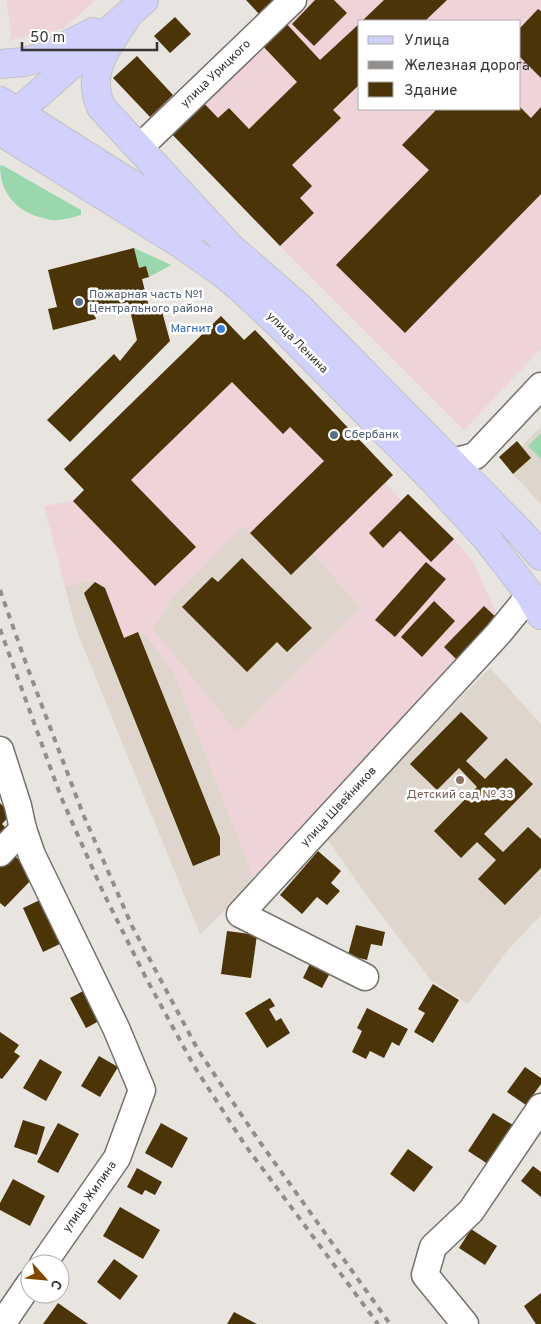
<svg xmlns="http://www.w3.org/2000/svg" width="541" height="1324" viewBox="0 0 541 1324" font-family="Overpass,sans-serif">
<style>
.commercial{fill:#eed4d9;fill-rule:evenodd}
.built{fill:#ded6cc}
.green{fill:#9ad7ad}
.building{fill:#4b3408}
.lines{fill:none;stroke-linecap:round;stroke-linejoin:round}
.minor-casing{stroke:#75726d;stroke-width:29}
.major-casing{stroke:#c3c2c2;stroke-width:30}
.minor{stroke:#fff;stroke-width:26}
.major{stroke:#d2d1fe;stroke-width:28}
.rail{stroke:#918e8b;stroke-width:4;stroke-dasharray:6 6;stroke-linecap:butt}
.service-dot{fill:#5c6f8a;stroke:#fff;stroke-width:2}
.shop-dot{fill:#3f7fe0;stroke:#fff;stroke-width:2}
.education-dot{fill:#8d6e63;stroke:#fff;stroke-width:2}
.labels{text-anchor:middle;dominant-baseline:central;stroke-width:5;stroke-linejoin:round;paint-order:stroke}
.street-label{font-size:12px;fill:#363533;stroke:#fff}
.service-label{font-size:12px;fill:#4e5e75;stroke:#fff;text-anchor:start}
.shop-label{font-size:12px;fill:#366cbe;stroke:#fff;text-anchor:end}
.education-label{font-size:12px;fill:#785e54;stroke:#fff}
</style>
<rect width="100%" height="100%" fill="#e8e4df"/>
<g class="commercial">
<polygon points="6,0 95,0 63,29 10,40 11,30"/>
<path d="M283 0H541V349L464 430 280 246 157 119ZM360 21H520V109H360Z"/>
<polygon points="221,316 244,340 255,330 393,475 385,483 401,500 408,494 454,539 473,561 499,620 255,882 124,638 105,588 92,580 65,587 44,506 73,501 84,490 64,469"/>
</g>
<g class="built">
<polygon points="541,426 541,504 513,474 531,458 521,447"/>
<polygon points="243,526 290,575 313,553 360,608 237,732 153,629 173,597"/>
<polygon points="92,580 105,588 124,637 138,632 147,636 174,674 255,882 200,934 76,629 65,587"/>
<polygon points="490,668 541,724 541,915 506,952 468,1004 431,980 367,896 325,836"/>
</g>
<g class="green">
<path d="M2 165 81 210V215C74 217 66 219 58 220 53 221 48 219 43 218 17 212 0 193 0 166Z"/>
<polygon points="134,248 171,265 149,277 146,266 139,268"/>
<polygon points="541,433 541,459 528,446"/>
</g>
<g class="building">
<polygon points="246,0 274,0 259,14"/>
<polygon points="315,0 334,0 347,13 314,46 292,24"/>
<polygon points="384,0 447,0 425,21 362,21"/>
<polygon points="538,9 541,11 541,78 520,57 520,28"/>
<polygon points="175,17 191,34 170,53 154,36"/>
<polygon points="283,20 320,60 360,23 360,84 333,110 341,118 292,165 312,186 300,198 314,213 280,246 166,128 198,97 218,118 229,108 249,129 297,82 259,42"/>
<polygon points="137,56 173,95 150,117 113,78"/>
<polygon points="520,107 531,118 541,107 541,194 405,333 336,265 429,170 402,145 437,109 520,109"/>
<polygon points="134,248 139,268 146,266 149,277 142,279 149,307 160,304 170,341 70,442 47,420 114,354 120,361 137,340 128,302 94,310 96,319 53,330 48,309 57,307 48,270"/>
<polygon points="221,316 244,340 255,330 393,475 291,575 250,533 324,461 290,427 283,434 232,382 131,480 196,547 155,586 73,501 84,490 64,469"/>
<polygon points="517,441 531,458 513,474 499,457"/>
<polygon points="408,494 454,539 431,562 400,531 383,548 369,533"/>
<polygon points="242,558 312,628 287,652 277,642 247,672 182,607 212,577 218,582"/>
<polygon points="426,562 446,579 395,637 375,620"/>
<polygon points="95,582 105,588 124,638 138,632 220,837 220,855 193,866 84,593"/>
<polygon points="434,601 455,621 422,657 401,637"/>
<polygon points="484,606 499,620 459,662 444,647"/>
<polygon points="461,712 488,738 466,761 485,779 506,758 533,784 484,834 503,852 528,827 541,839 541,868 505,905 478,879 496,860 477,842 461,858 434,831 477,787 459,768 437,790 410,764"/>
<polygon points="0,803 11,814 2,824 6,828 0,834"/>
<polygon points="318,851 341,871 331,883 340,891 327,905 317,897 302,914 280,895"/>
<polygon points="13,854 35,876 5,907 0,903 0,867"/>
<polygon points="44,898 64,942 43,952 23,908"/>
<polygon points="356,925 385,932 382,946 371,944 367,960 348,955"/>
<polygon points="227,931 257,935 251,978 221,974"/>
<polygon points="314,955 330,973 322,988 303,978"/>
<polygon points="433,984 459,1000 433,1043 414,1032 425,1013 418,1009"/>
<polygon points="85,990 101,1020 86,1028 70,998"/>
<polygon points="270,998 275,1006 269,1009 276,1021 281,1018 290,1033 267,1048 245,1013"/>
<polygon points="367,1008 408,1029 399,1046 392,1042 384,1058 370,1051 366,1059 352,1052 362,1031 357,1028"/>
<polygon points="0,1032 19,1045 14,1052 20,1056 2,1079 0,1078"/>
<polygon points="99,1056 118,1067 100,1097 81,1086"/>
<polygon points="40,1059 62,1072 46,1101 23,1088"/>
<polygon points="525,1067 541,1078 541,1084 526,1105 507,1092"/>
<polygon points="493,1113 513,1125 488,1164 468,1151"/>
<polygon points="23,1120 45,1127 37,1155 14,1147"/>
<polygon points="58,1123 79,1134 58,1173 37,1162"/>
<polygon points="161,1123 188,1138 172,1168 145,1153"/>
<polygon points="408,1149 433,1167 414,1192 390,1174"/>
<polygon points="533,1166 541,1172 541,1197 521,1181"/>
<polygon points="137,1168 162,1182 155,1195 145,1190 142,1195 127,1187"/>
<polygon points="13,1179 45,1196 30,1226 0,1210 0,1203"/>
<polygon points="120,1207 160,1230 143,1259 103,1236"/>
<polygon points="471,1229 497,1246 485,1265 459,1248"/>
<polygon points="114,1259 138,1276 120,1300 97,1282"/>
<polygon points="541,1293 541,1324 536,1324 524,1306"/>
<polygon points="58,1303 88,1324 43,1324"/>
<polygon points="234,1312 257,1324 227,1324"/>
</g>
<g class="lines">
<g class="minor-casing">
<g id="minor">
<polyline points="139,148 293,0"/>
<polyline points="438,477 452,462 475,456 541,386"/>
<polyline points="0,750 18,806 23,829 32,855 116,1028 142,1090 117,1158 43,1264"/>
<polyline points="0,853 23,829"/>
<polyline points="365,977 240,914 498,634 530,595"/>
<polyline points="2,1324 30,1283"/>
<polyline points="465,1324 425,1275 433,1247 471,1211 541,1107"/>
</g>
</g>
<g class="major-casing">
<g id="major">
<path d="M128 15C109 45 85 70 101 107L230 247 298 306 519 531 541 556"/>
<polyline points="0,64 24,62 46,56 93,32"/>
<polyline points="0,101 199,227"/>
<polyline points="8,128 18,112 144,0"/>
<polyline points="0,131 181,244 221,272 237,285 279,324 434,481 487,539 530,595 541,615"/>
</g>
</g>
<use href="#minor" class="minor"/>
<use href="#major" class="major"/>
<g class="rail">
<polyline points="0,590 28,669 83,814 132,926 198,1050 257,1138 390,1324"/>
<polyline points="0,629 61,797 103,892 146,978 194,1066 245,1145 378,1324"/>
</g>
</g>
<g class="service-dot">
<circle cx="79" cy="302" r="5"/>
<circle cx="334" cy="435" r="5"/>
</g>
<circle class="shop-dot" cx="221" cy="329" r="5"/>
<circle class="education-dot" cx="460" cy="780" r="5"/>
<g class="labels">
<g class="street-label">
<text transform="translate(216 74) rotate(-44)">улица Урицкого</text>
<text transform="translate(297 343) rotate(45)">улица Ленина</text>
<text transform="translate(339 807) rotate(-47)">улица Швейников</text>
<text transform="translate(90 1197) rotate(-55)">улица Жилина</text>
</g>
<g class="service-label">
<text x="89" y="295">Пожарная часть №1<tspan x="89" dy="14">Центрального района</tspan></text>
<text x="344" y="435">Сбербанк</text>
</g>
<g class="shop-label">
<text x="211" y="329">Магнит</text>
</g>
<g class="education-label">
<text x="460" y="795">Детский сад № 33</text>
</g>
</g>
<rect x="358" y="20" width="162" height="90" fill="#ffffff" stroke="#afaead"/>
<rect x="368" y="36" width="25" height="8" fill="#d2d1fe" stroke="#afaead"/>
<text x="404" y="45" font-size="15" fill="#363533">Улица</text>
<rect x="368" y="61" width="25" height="8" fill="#918e8b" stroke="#afaead"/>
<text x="404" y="70" font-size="15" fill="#363533">Железная дорога</text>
<rect x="368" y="82" width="25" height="15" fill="#4b3408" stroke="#afaead"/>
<text x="404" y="95" font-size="15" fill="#363533">Здание</text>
<g transform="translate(45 1279) rotate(117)"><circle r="24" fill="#ffffff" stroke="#afaead"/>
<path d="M0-4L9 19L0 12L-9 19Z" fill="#834600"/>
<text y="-8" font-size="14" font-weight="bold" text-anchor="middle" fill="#363533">С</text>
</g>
<path d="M22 42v8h135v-8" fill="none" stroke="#363533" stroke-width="2.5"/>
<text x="30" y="42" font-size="15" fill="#363533" stroke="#ffffff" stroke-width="4" paint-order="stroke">50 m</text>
</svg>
